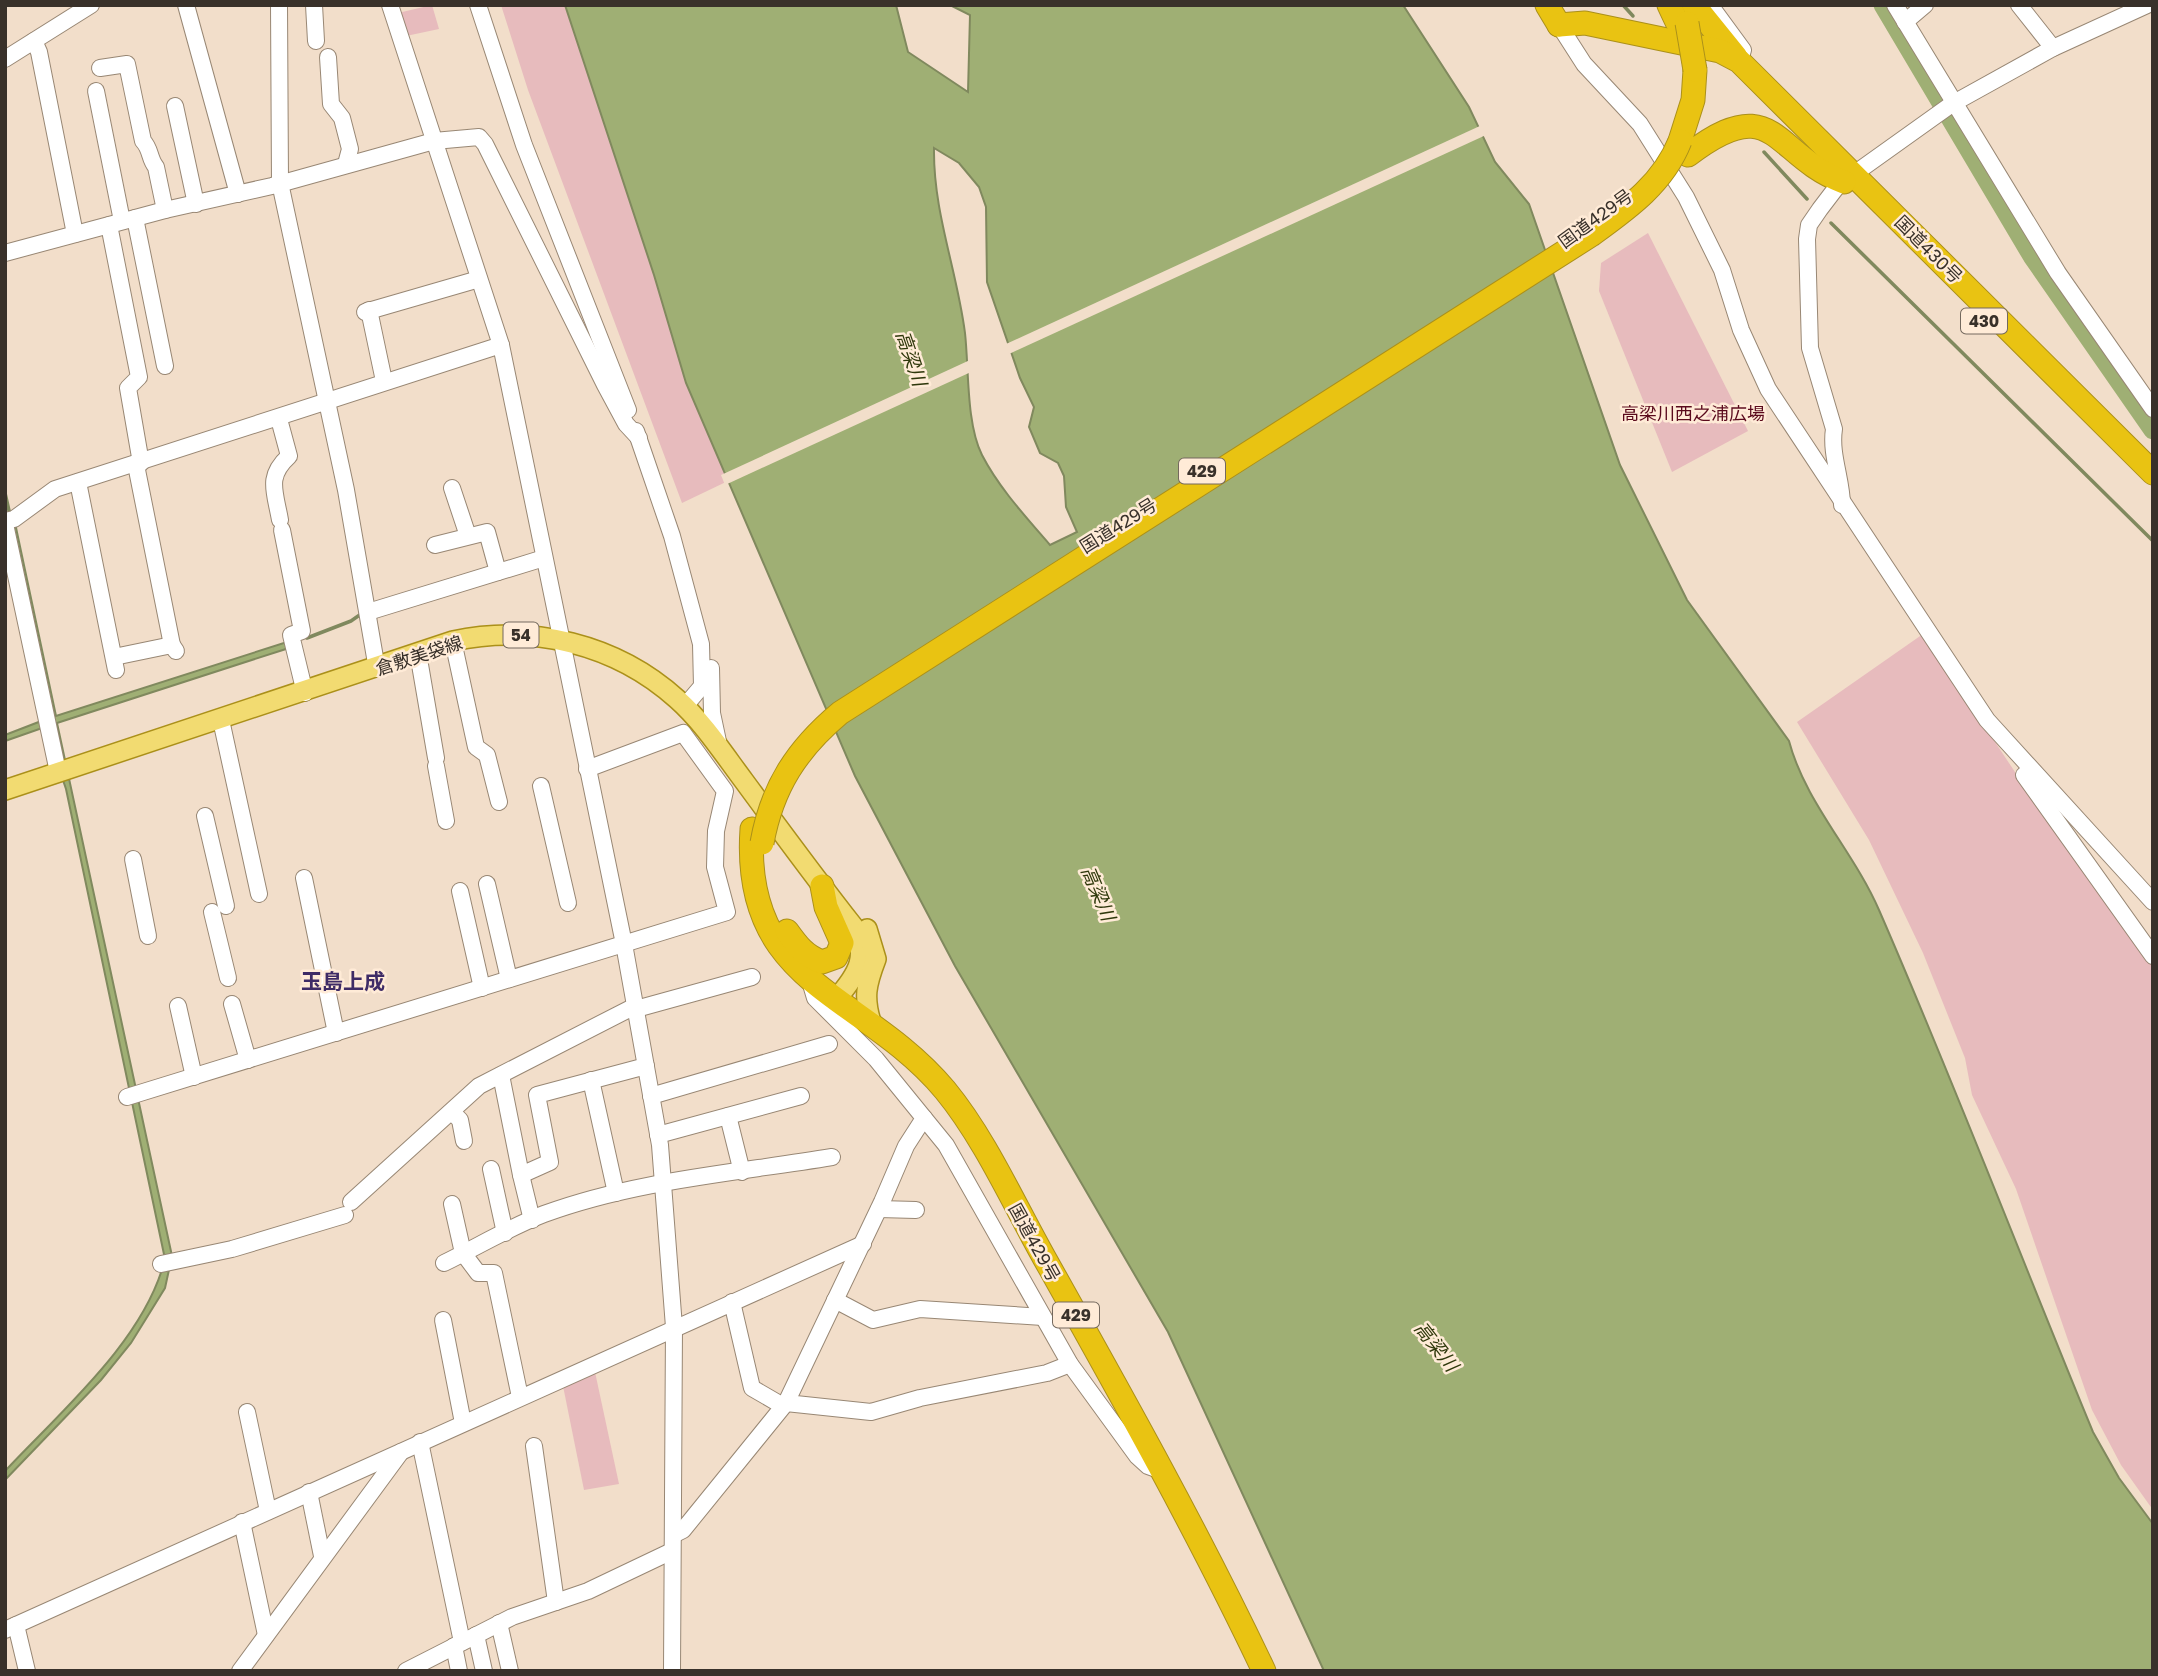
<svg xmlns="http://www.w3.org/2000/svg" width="2158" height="1676" viewBox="0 0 2158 1676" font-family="'Golos Text','Noto Sans JP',sans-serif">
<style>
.green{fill:#e7bbbd}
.water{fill:#9faf74;stroke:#80895e;stroke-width:2;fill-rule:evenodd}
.pier{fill:#f2deca}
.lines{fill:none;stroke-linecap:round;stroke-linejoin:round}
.stream{stroke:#80895e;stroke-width:3.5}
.river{stroke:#9faf74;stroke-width:19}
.minor-casing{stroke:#988774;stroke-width:18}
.major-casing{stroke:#ab901a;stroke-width:22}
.highway-casing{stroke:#ab901a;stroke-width:25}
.minor{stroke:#fff;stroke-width:16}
.major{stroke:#f2db71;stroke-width:19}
.highway{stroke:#e9c312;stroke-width:23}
.highway-bridge-casing{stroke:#ab901a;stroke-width:25;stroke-linecap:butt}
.highway-bridge{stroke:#e9c312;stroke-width:23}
.labels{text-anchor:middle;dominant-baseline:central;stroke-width:5;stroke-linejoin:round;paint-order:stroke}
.shield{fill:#ffebd7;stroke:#74695e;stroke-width:2}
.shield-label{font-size:16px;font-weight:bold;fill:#39312a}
.street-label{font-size:18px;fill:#39312a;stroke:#ffebd7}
.park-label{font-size:18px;fill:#5a091c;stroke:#ffebd7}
.water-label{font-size:19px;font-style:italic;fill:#2f380b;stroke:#ffebd7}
.quarter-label{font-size:21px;font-weight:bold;fill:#3e2b66;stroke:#ffebd7}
</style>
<rect width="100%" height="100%" fill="#f2deca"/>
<g class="green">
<polygon points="432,5 439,29 406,36 398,13"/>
<polygon points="501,5 565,5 654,275 686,383 728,481 682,503 528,90"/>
<polygon points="1648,233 1748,431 1672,472 1599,291 1601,263"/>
<polygon points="1923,634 2019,778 2153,967 2153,1510 2121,1465 2092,1410 2016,1189 1972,1095 1965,1058 1923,953 1869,840 1797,722"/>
<polygon points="595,1372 619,1484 584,1490 563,1386"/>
</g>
<g class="water">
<path d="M565 5H896L908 52 968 92 970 15 950 5H1403L1469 107 1495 162 1529 204 1620 465 1687 600 1789 741C1805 802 1854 852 1879 910 1954 1082 2021 1258 2093 1432L2119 1478 2153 1524V1671H1324L1168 1332 955 966 855 776 686 383 654 275ZM934 148 959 163 979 187 986 207 987 282 1020 378 1034 407 1029 427 1040 453 1058 463 1064 476 1066 507 1077 532 1050 545C1026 517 999 488 982 455 966 423 969 368 965 333 957 270 933 212 934 148Z"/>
<path d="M15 523 56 716 287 642 289 648 57 723 172 1256 165 1288 131 1343 101 1380 5 1480V1471C61 1411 145 1340 165 1259L66 789 45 727 5 741V735L49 718 10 527Z"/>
</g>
<g class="pier">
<polygon points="1482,125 1486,135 1009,354 1006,344"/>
<polygon points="970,360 971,372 725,485 721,475"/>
</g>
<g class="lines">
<g class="stream">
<polyline points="1623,5 1633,16"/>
<polyline points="1764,152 1807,199"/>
<polyline points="1831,223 2153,541"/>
<polyline points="5,493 10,515"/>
<polyline points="307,638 351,621 361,614"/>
</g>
<polyline class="river" points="1883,5 2032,256 2153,430"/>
<g class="minor-casing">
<g id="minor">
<polyline points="186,5 238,194"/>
<polyline points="279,5 280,183 346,490 377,669"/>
<polyline points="314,5 316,41"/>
<polyline points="390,5 501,345 624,944 660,1145 674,1327 672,1671"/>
<polyline points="478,5 524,145 628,410"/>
<polyline points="1710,5 1743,50 1740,59"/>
<polyline points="1895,5 2058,273 2153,409"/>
<polyline points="2019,5 2053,48"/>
<polyline points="1905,22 1925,5"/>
<polyline points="1559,25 1584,64 1640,124 1686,197 1722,270 1741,330 1768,389 1987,720 2153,902"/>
<polyline points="34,41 39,52 75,234"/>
<polyline points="328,57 331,104 342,118 350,149 346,164"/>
<polyline points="5,59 91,5"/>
<path d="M100 68 127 64 143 141C151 149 149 159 156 167L165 210"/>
<polyline points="96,91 122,221"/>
<polyline points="175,106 196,204"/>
<polyline points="135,218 165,366"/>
<polyline points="109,225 139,377 128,388 141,463"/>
<polyline points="5,253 165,210 272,186 434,141 479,137 485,144 605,385 626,424 639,438"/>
<polyline points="369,310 384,381"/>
<polyline points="365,312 479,279"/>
<path d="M279 419 289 456C266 477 275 491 280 520"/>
<polyline points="636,431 672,536 701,644 702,686 685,706"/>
<polyline points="136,465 172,645"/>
<polyline points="78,482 116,670"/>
<polyline points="452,488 468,536"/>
<path d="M1842 505C1842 480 1830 454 1834 429L1810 348 1807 239 1809 225 1820 209 1836 188 1854 174 1952 104 2053 48 2147 5"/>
<polyline points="5,521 14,519 55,489 501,345"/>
<polyline points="5,524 58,772"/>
<polyline points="282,530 302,631 291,635 305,693"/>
<polyline points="435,545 487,532 498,572"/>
<polyline points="368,612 544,558"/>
<polyline points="453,641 476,747 487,755 499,802"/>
<polyline points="418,653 436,758"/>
<polyline points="114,657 172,645 176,651"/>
<polyline points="711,668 712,713 719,746"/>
<polyline points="221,720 259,894"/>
<polyline points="436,766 446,821"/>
<polyline points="2024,775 2153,956"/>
<polyline points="541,786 568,903"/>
<polyline points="205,816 226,906"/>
<polyline points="133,859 148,936"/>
<polyline points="304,878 336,1033"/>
<polyline points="487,884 509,979"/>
<polyline points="460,891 482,988"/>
<polyline points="212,912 228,978"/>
<polyline points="232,1004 248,1060"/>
<polyline points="178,1006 194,1077"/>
<polyline points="636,1009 752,977"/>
<polyline points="501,1075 521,1175 550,1162 537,1095 646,1066"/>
<polyline points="591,1080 616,1193"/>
<polyline points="651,1096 829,1044"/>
<polyline points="127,1097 727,912 715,867 716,831 725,791 683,733 587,769"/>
<polyline points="452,1112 460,1120 464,1141"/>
<polyline points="728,1116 742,1172"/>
<polyline points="924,1118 946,1145 1070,1364 1137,1456 1148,1466 1159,1470"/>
<polyline points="658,1135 801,1096"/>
<polyline points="491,1169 505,1233"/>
<polyline points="521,1175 532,1220"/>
<polyline points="351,1202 479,1086 635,1006"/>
<polyline points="452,1204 463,1253 478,1273 494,1273 520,1397"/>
<polyline points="879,1209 916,1210"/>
<path d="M444 1263C477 1247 510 1227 544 1214 637 1180 736 1173 832 1157"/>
<polyline points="161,1264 232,1249 345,1215"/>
<polyline points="835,1300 873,1320 920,1309 1043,1317"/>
<polyline points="732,1302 752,1388 783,1406"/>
<polyline points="443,1320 463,1423"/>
<polyline points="786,1403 871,1412 920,1398 1047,1373 1070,1364"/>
<polyline points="247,1412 268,1511"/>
<polyline points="420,1442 462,1642"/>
<polyline points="534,1446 556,1602"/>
<polyline points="309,1492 322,1556"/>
<polyline points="242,1522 266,1635"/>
<polyline points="673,1535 683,1530 786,1403 882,1202 906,1146 924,1118 876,1059 815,998 810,981"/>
<polyline points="499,1623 510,1671"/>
<polyline points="16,1625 27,1671"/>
<polyline points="5,1630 863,1244"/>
<polyline points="476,1635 484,1671"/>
<polyline points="454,1646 459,1671"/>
<polyline points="240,1671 401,1452"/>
<polyline points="406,1671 512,1617 588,1591 672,1551"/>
</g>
</g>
<g class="major-casing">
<g id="major">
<path d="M5 790 453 641C532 624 616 644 677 699 703 722 723 753 744 781 780 830 816 879 853 926 869 956 858 974 837 998"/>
<path d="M867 929 876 959C866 985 863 998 872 1025"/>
</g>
</g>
<g class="highway-casing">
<g id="highway">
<polyline points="1547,5 1559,25"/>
<polyline points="1669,5 1677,22"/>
<polyline points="1694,5 1736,57"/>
<polyline points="1559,25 1585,23 1720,51 1739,61 2153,473"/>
<polyline points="1680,141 1693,100 1695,70"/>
<path d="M1688 155C1776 88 1772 155 1844 182"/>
<path d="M752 829C741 987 862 991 945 1090 987 1141 1017 1211 1050 1268 1124 1400 1199 1534 1264 1671"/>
<path d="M787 931C797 945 805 956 822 962L836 957 842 943 826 907 822 886"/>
</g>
</g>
<use href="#minor" class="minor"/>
<use href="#major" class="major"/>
<use href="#highway" class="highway"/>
<g class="highway-bridge-casing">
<g id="highway-bridge">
<polyline points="1687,23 1695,70"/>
<path d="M762 843C772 787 797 749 840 713L1591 235C1627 209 1663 184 1680 141"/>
</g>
</g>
<use href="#highway-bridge" class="highway-bridge"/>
</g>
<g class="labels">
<g class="shield">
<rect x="1961" y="308.5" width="46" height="25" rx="5"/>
<rect x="1179" y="458.5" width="46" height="25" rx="5"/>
<rect x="503.5" y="622.5" width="35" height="25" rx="5"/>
<rect x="1053" y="1302.5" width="46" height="25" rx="5"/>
</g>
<g class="shield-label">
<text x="1984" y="321">430</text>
<text x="1202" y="471">429</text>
<text x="521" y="635">54</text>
<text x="1076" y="1315">429</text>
</g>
<g class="street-label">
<text transform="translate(1595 218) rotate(-36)">国道429号</text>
<text transform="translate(1929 249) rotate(45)">国道430号</text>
<text transform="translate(1118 525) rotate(-32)">国道429号</text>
<text transform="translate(419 655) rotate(-18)">倉敷美袋線</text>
<text transform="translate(1035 1242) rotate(61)">国道429号</text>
</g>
<g class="park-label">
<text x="1693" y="413">高梁川西之浦広場</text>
</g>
<g class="water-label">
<text transform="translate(912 358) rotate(71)">高梁川</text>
<text transform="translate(1099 893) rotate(67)">高梁川</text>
<text transform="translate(1437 1346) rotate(52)">高梁川</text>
</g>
<g class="quarter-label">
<text x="343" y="981">玉島上成</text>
</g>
</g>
<rect width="2158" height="1676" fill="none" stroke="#39312a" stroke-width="14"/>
</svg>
